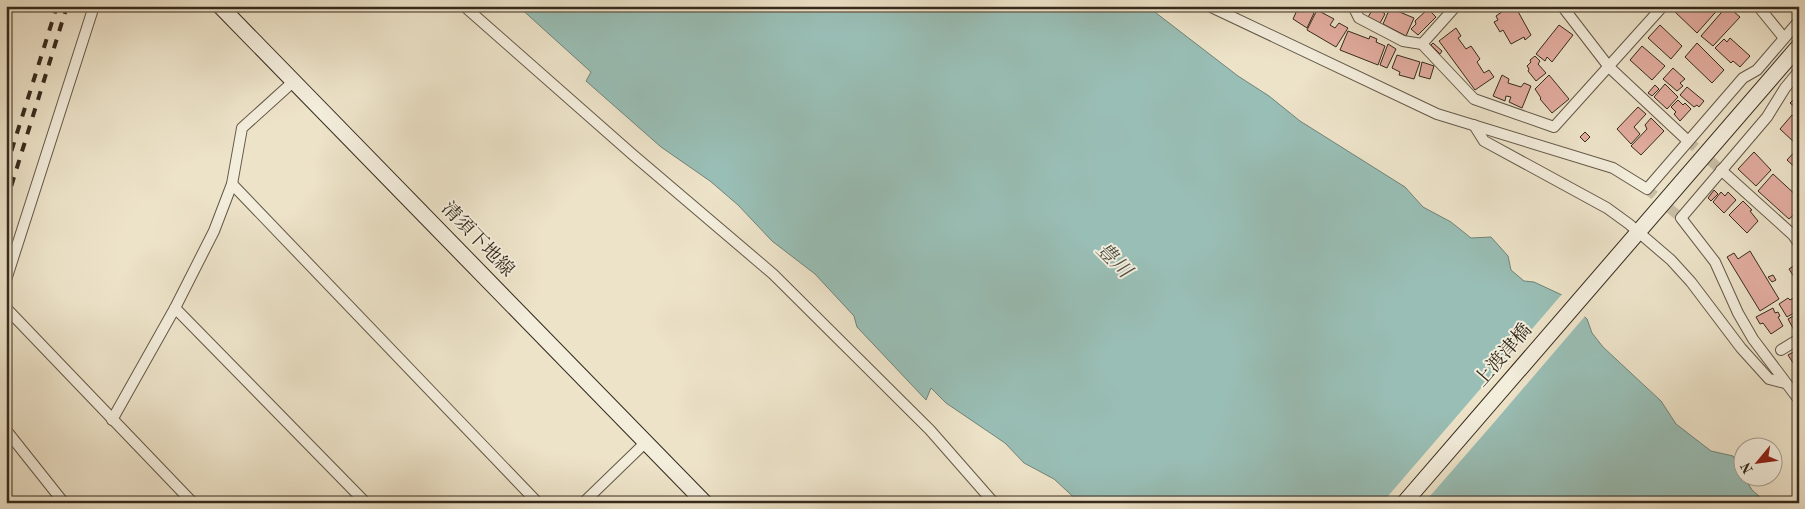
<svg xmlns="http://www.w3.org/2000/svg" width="1805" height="509" viewBox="0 0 1805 509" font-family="'Old Standard TT','Noto Serif JP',serif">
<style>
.water{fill:#99beb5;stroke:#718378}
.pier{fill:#ede3c9}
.building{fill:#e3ada0;stroke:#362a1c}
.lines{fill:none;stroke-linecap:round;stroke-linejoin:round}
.minor-tunnel{stroke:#c8bea6;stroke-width:10;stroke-dasharray:10 5;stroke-linecap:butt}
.minor-casing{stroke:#645847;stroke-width:12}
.secondary-casing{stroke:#362a1c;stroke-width:17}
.minor{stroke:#f3eddc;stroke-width:10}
.secondary{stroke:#f3eddc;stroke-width:15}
.rail{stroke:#362a1c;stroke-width:4;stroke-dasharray:9 9;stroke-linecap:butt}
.labels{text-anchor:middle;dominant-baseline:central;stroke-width:4;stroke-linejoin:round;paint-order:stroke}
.street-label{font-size:19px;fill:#362a1c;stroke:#f3eddc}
.water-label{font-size:20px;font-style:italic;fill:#4f4f42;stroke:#f3eddc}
</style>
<rect width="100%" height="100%" fill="#ede3c9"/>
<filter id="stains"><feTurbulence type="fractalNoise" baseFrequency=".004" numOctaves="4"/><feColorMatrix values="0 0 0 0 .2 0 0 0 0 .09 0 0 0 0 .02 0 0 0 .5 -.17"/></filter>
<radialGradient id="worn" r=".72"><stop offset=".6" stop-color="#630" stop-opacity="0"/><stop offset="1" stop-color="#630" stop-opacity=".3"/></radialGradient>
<polygon class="water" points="518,6 1147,6 1238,76 1269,96 1300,121 1405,187 1423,207 1451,222 1471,238 1491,237 1508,256 1511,270 1524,281 1534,282 1562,295 1587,319 1592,333 1603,347 1661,401 1676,424 1711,451 1733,456 1742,473 1742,476 1744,477 1752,490 1767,503 1080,503 1054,479 1024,463 1005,443 946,403 931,388 926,400 857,327 854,316 815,274 772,241 738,205 710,181 661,147 586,81 591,72"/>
<polygon class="pier" points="1563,293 1586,315 1497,419 1424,503 1382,503"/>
<g class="building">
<polygon points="1299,6 1309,6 1312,8 1311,10 1314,13 1307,28 1293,19"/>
<polygon points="1510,6 1515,6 1531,35 1525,40 1524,37 1511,44 1503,30 1500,32 1494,22 1498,20 1496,16"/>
<polygon points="1679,6 1721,6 1697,33 1674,11"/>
<polygon points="1727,6 1740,17 1713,46 1701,36"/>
<polygon points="1390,8 1414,18 1406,36 1383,24"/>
<polygon points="1373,9 1377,12 1380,10 1385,14 1380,23 1368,17"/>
<polygon points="1428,9 1436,17 1418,35 1411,29 1416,24 1415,21"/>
<polygon points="1317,10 1334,19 1330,25 1335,28 1339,23 1348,28 1336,47 1307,30"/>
<polygon points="1559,25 1573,35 1552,62 1547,57 1545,61 1536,54"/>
<polygon points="1660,25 1682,46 1671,59 1648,38"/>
<polygon points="1456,28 1461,36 1458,38 1466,49 1471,46 1480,59 1477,62 1484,73 1489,70 1494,77 1475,90 1439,41"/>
<polygon points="1348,31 1369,39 1370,36 1377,39 1376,42 1385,46 1378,65 1340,50"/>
<polygon points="1730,38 1750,56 1740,67 1733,61 1731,63 1715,48 1724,39 1727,42"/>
<polygon points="1433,43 1442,51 1440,54 1431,45"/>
<polygon points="1697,43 1724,70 1712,83 1685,57"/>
<polygon points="1388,44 1396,49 1387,68 1380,65"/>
<polygon points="1642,46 1665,66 1652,80 1630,60"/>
<polygon points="1397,55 1420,62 1414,79 1399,75 1400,72 1392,68"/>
<polygon points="1535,56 1540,61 1538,64 1546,73 1536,81 1528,71 1529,69 1527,66 1531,62 1530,60"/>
<polygon points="1422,62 1434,66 1430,79 1419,76"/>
<polygon points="1673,68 1685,79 1680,83 1683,86 1677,91 1663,79"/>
<polygon points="1502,75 1509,79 1508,83 1521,87 1524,83 1531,86 1522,108 1509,102 1511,97 1506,96 1505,101 1493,96"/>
<polygon points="1549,75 1569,99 1552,113 1540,99 1541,98 1535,89"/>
<polygon points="1665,84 1678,97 1667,109 1654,97"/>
<polygon points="1655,85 1659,89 1652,96 1648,93"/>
<polygon points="1687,87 1704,101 1699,107 1697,105 1694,107 1680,95"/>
<polygon points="1795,98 1799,102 1799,111 1790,103"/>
<polygon points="1678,100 1683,105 1685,103 1691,109 1680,121 1674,114 1676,112 1671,107"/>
<polygon points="1638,107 1646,114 1634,127 1640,134 1631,144 1617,129"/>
<polygon points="1792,115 1799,122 1799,141 1796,144 1780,129"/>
<polygon points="1651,118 1664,131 1641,155 1631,146 1647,129 1645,125"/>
<polygon points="1585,132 1590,137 1585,142 1580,137"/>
<polygon points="1798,148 1799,149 1799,171 1787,160"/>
<polygon points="1754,152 1771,170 1756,186 1738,169"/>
<polygon points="1773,174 1799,198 1799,210 1789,219 1758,191"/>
<polygon points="1714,190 1718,194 1711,201 1708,198"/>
<polygon points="1721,192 1725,196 1728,192 1736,200 1724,213 1713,202"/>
<polygon points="1743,201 1752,210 1750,211 1758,221 1747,233 1729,215"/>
<polygon points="1750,251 1779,299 1760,311 1727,257 1734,253 1738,259"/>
<polygon points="1799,262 1799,285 1789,269"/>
<polygon points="1773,275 1776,280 1772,282 1768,277"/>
<polygon points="1799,291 1799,310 1787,317 1779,304 1788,298 1790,300 1795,297 1794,294"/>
<polygon points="1773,308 1775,313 1778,312 1780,316 1778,317 1783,326 1771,334 1763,323 1760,324 1756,317"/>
<polygon points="1799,313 1799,330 1795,332 1788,319"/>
<polygon points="1799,349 1799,372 1788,355"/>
</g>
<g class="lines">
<g class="minor-tunnel">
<polyline points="1688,141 1721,170"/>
<polyline points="1647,189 1681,218"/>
</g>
<g class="minor-casing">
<g id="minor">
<polyline points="464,6 632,154 773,274 930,430 994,503"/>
<polyline points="1209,6 1437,114 1613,168 1647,189 1743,78 1757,70 1799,21"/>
<polyline points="1353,6 1359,18 1403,41 1422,44 1474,99 1554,127 1663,6"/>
<polyline points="1562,6 1609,67 1688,141"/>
<polyline points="1758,6 1784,38"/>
<polyline points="1422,44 1456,6"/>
<polyline points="1799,71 1785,88 1767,117 1681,218 1715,262 1738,313 1753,339 1799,400"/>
<polyline points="1474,125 1484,141 1607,208 1629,224 1671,260 1691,282 1741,348 1769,379 1785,383"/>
<polyline points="1721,170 1793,235 1799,244"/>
<polyline points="232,184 538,503"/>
<polyline points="6,280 94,6"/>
<polyline points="6,308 193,503"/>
<polyline points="175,308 366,503"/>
<polyline points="1781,350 1799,339"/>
<polyline points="112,420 175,308 214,231 232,184 242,128 294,81"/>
<polyline points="6,430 64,503"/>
<polyline points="583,503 647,441"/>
</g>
</g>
<g class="secondary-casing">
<g id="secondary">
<polyline points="220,6 705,503"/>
<polyline points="1404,503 1799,46"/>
</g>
</g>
<use href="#minor" class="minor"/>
<use href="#secondary" class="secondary"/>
<g class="rail">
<polyline points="6,168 57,6"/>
<polyline points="6,203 67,6"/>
</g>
</g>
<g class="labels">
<g class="street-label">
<text transform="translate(477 240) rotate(46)">清須下地線</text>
<text transform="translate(1504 356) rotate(-49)">上渡津橋</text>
</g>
<g class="water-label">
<text transform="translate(1113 261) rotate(45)">豊川</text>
</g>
</g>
<rect width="1805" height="509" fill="none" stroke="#ede3c9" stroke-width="25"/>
<rect x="8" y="8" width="1790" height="494" fill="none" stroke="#362a1c" stroke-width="2.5"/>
<rect x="12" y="12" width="1780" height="484" fill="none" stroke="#362a1c"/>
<g transform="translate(1758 462) rotate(241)"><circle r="24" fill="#f3eddc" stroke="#a79f8f"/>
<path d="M0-4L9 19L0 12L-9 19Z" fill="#8f2418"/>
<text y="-8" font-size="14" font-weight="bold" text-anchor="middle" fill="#362a1c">N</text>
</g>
<rect width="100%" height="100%" filter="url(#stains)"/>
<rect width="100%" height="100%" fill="url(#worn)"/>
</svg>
